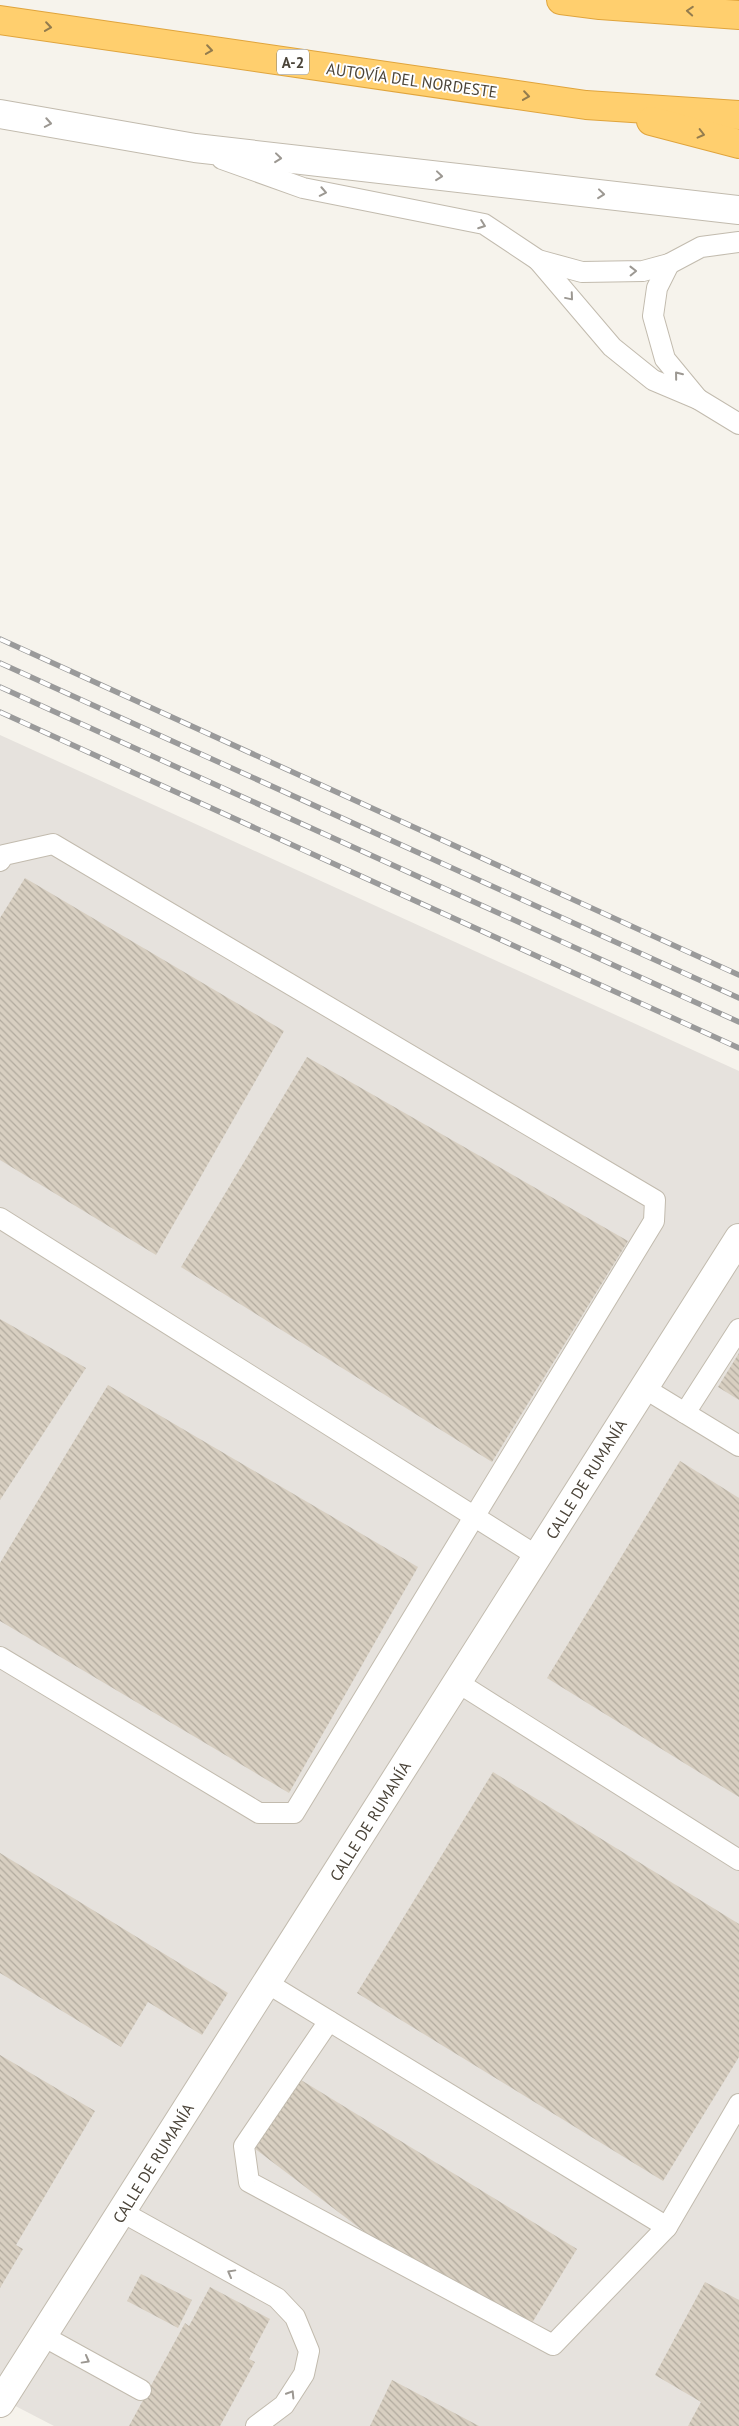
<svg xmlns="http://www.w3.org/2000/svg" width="739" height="2426" viewBox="0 0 739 2426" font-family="'PT Sans',sans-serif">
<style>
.industrial{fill:#e6e2dd}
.building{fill:url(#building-back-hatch)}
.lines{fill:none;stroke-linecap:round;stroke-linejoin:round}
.service-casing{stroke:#c2bbae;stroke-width:22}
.minor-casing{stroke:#c2bbae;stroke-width:30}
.tertiary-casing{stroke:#c2bbae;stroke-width:30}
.motorway-casing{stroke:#e0a43c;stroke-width:30}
.service{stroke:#fff;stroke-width:20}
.minor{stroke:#fff;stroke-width:28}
.tertiary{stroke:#fff;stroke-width:28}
.motorway{stroke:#ffcf6e;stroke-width:28}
.rail-casing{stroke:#9a9a9a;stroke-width:5.5}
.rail{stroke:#fff;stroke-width:4;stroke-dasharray:11;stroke-linecap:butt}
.oneway{stroke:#937c4e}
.oneway2{stroke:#9c9892}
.labels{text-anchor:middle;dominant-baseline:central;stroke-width:4;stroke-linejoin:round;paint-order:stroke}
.shield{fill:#fff;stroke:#817c74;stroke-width:1}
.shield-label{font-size:15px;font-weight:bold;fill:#4b4439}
.street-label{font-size:16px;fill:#4b4439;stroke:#fff}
</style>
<defs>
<pattern id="building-back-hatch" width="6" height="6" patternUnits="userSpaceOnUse" patternTransform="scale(1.25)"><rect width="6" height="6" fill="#d8cfc1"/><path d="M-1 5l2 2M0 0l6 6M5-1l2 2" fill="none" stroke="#b1aa9e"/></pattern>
</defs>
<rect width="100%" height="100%" fill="#f6f3ec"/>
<polygon class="industrial" points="0,735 739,1071 739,2426 54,2426 0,2398"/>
<g class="building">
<polygon points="25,878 284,1031 156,1255 0,1160 0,918"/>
<polygon points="307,1057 628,1241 492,1462 181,1267"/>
<polygon points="0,1319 86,1368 0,1500"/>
<polygon points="739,1353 739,1400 718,1387"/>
<polygon points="108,1385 418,1567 289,1793 0,1621 0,1563"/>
<polygon points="680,1461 739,1498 739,1797 547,1678"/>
<polygon points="493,1772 739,1924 739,2057 663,2181 357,1993"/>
<polygon points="0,1853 228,1993 202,2035 148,2002 121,2047 0,1973"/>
<polygon points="0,2055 95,2111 16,2245 23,2249 0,2288"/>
<polygon points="301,2080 577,2249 532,2323 403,2261 254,2148"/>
<polygon points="141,2274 192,2300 178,2328 127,2301"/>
<polygon points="705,2282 739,2300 739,2426 688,2426 701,2402 655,2375"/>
<polygon points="210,2287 270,2319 249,2359 255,2362 220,2426 129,2426 185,2323 189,2326"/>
<polygon points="392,2380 479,2426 370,2426"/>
</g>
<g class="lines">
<g class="service-casing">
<g id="service">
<polyline points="222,159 303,188 484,224 538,260 582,272 643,271 669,264 701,247 739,242"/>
<polyline points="538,260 612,347 653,380 698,399 665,359 653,316 657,288 669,264"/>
<polyline points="698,399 739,424"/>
<polyline points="0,861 4,855 53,844 655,1200 654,1221 294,1813 259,1813 0,1657"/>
<polyline points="0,1218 537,1556"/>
<polyline points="644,1388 739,1446"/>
<polyline points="685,1413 739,1329"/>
<polyline points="457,1682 739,1860"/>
<polyline points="267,1983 667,2227 739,2104"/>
<polyline points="329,2021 244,2146 249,2182 553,2345 667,2227"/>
<polyline points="122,2212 277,2298 295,2317 309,2351 304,2374 284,2405 256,2426"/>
<polyline points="43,2336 141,2390"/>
</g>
</g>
<g class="minor-casing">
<polyline id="minor" points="0,2403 739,1238"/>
</g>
<g class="tertiary-casing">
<polyline id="tertiary" points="0,114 195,148 739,210"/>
</g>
<g class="motorway-casing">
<g id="motorway">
<polyline points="561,0 600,5 739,15"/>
<polyline points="0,20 586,105 739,115"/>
<polyline points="651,121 739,144"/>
</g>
</g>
<use href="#service" class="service"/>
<use href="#minor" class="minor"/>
<use href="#tertiary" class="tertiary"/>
<use href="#motorway" class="motorway"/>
<g class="rail-casing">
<g id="rail">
<polyline points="0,639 739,975"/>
<polyline points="0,663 739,998"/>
<polyline points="0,687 739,1022"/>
<polyline points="0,712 739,1048"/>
</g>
</g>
<use href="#rail" class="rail"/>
</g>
<defs><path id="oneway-chevron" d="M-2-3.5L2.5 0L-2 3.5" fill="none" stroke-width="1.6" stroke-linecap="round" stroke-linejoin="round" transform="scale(1.25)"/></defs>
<g class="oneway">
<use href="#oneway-chevron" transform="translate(690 11) rotate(-176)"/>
<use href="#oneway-chevron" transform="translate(48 27) rotate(8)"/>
<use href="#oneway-chevron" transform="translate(209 50) rotate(8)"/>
<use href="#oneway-chevron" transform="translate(526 96) rotate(8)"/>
<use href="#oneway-chevron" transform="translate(701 134) rotate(14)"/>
</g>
<g class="oneway2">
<use href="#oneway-chevron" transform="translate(48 123) rotate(10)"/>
<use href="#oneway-chevron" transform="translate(278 158) rotate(6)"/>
<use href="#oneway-chevron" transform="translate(439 176) rotate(6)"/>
<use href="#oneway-chevron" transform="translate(323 192) rotate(11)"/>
<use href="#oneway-chevron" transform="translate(601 194) rotate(6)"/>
<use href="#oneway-chevron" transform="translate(482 225) rotate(20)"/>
<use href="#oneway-chevron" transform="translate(633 271) rotate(-1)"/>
<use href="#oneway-chevron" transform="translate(570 297) rotate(50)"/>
<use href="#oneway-chevron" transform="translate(678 375) rotate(-129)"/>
<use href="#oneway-chevron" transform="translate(231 2273) rotate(-151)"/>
<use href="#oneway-chevron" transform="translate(86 2360) rotate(29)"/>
<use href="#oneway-chevron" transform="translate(291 2394) rotate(-58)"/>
</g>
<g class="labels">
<rect class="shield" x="277" y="49.5" width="32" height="25" rx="4"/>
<g class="shield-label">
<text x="293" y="62">A-2</text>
</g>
<g class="street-label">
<text transform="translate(412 80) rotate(8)">AUTOVÍA DEL NORDESTE</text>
<text transform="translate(586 1479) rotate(-58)">CALLE DE RUMANÍA</text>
<text transform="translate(370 1821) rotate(-58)">CALLE DE RUMANÍA</text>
<text transform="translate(153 2163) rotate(-58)">CALLE DE RUMANÍA</text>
</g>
</g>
</svg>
